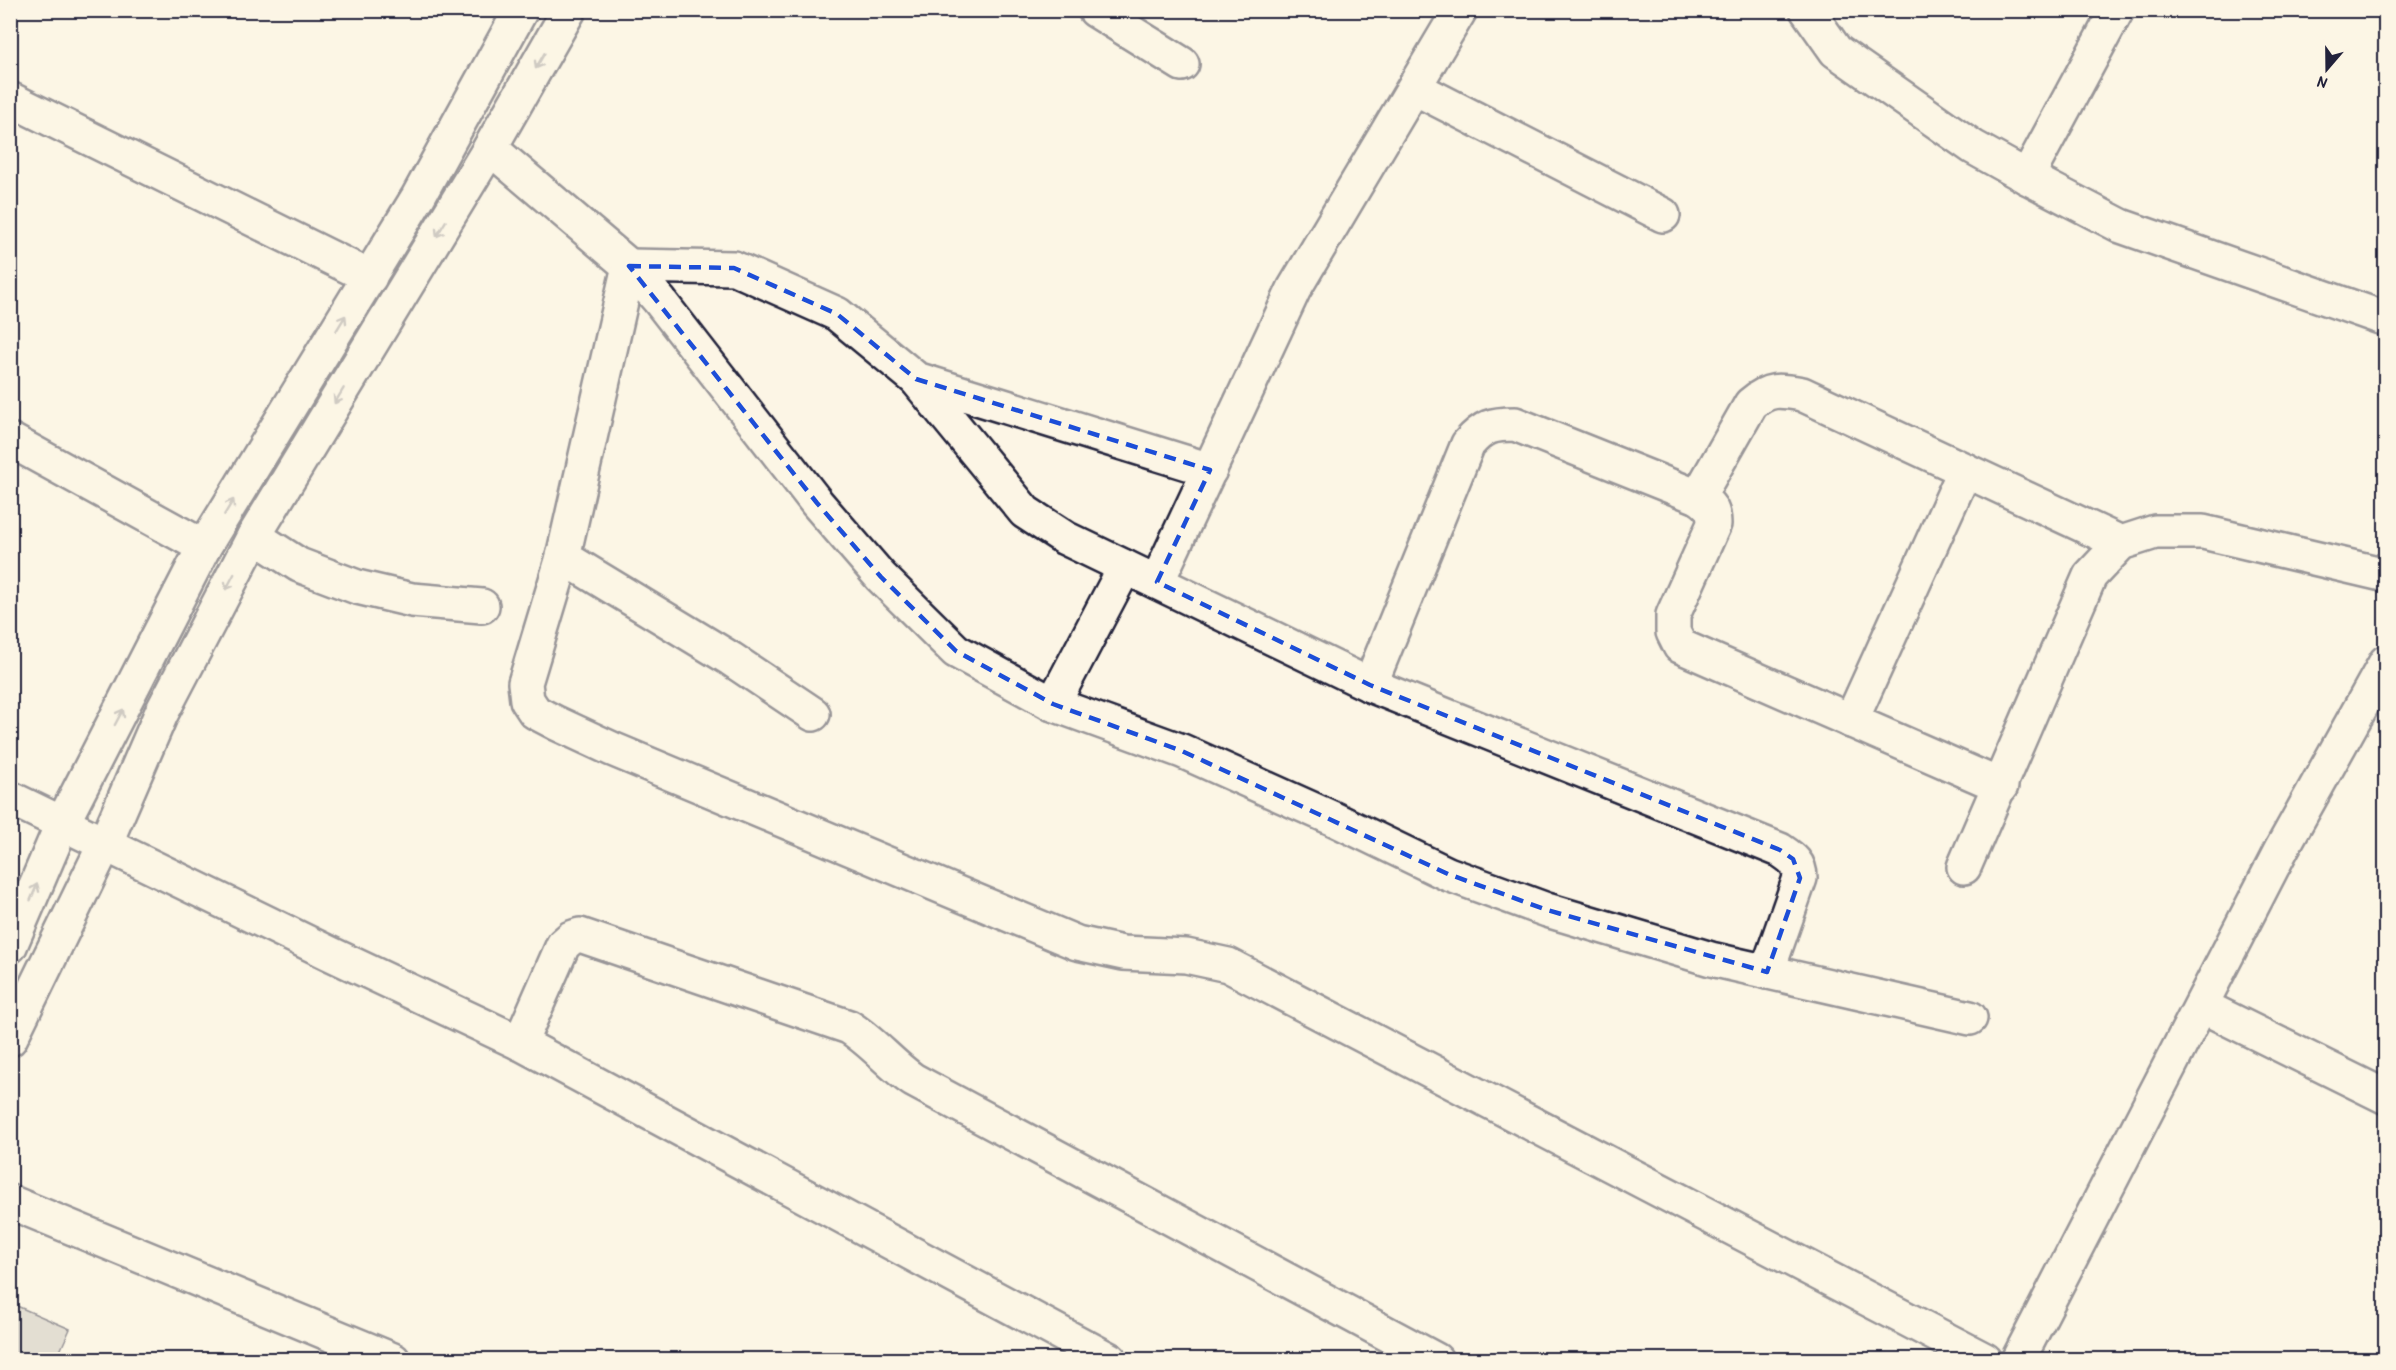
<svg xmlns="http://www.w3.org/2000/svg" width="2396" height="1370" viewBox="0 0 2396 1370" font-family="'Patrick Hand',sans-serif">
<style>
.building{fill:#c6c1bb;stroke:#22223b;stroke-width:1.5}
.lines{fill:none;stroke-linecap:round;stroke-linejoin:round}
.minor-casing{stroke:#22223b;stroke-width:38}
.major-casing{stroke:#22223b;stroke-width:38}
.minor{stroke:#fcf5e5;stroke-width:33}
.major{stroke:#fcf5e5;stroke-width:33}
.oneway{stroke:#9a9698}
.marked{fill:none;stroke:#1d4ed8;stroke-width:4.5;stroke-dasharray:12 8;stroke-linejoin:round}
</style>
<rect width="100%" height="100%" fill="#fcf5e5"/>
<filter id="ink" filterUnits="userSpaceOnUse"><feTurbulence type="fractalNoise" baseFrequency=".0167" numOctaves="2"/><feDisplacementMap in="SourceGraphic" scale="12" xChannelSelector="R" yChannelSelector="G"/><feConvolveMatrix kernelMatrix="1 2 1 2 8 2 1 2 1" color-interpolation-filters="sRGB"/></filter>
<g filter="url(#ink)">
<polygon class="building" points="10,1303 70,1329 56,1360 10,1360"/>
<g class="lines">
<g class="minor-casing">
<g id="minor">
<polyline points="1095,10 1182,64"/>
<polyline points="1807,10 1836,51 1973,147 2027,177 2121,226 2386,319"/>
<polyline points="1415,88 1663,215"/>
<polyline points="10,99 370,277"/>
<polyline points="490,148 629,266 563,557 731,659 813,714"/>
<polyline points="2027,177 2117,10"/>
<polyline points="629,266 659,300 817,503 881,577 956,651 1053,704 1182,751 1332,818 1448,874 1547,910 1711,959 1970,1018"/>
<path d="M629 266 734 268 837 314 916 379 1025 512 1065 538 1370 685 1780 850C1792 858 1800 863 1800 878L1767 972"/>
<polyline points="916,379 1210,470"/>
<polyline points="10,440 204,547"/>
<path d="M1698 497 1751 404C1769 388 1779 390 1802 394L2121 543"/>
<polyline points="254,536 299,565 357,587 412,600 482,606"/>
<polyline points="563,557 525,683 527,700 535,712 556,723 612,749 1077,943 1123,953 1186,956 1228,965 1985,1360"/>
<polyline points="1157,582 1294,289 1460,10"/>
<path d="M1370 685 1468 444C1484 426 1492 424 1515 424L1698 497C1710 505 1714 510 1714 524L1673 615V632L1680 646 2001 786"/>
<polyline points="1053,704 1125,567"/>
<polyline points="1851,721 1965,470"/>
<polyline points="10,798 329,953 520,1043 1110,1360"/>
<polyline points="1964,867 2090,576 2121,543 2155,532 2203,532 2386,575"/>
<polyline points="2202,1006 2386,1097"/>
<path d="M520 1043 563 945 571 938 580 935 849 1027C873 1042 890 1064 913 1080L1436 1360"/>
<polyline points="10,1202 393,1360"/>
<polyline points="2018,1360 2281,850 2386,662"/>
</g>
</g>
<g class="major-casing">
<g id="major">
<polyline points="10,946 63,822 204,547 418,197 521,10"/>
<polyline points="10,1039 105,844 161,714 254,536 490,148 569,10"/>
</g>
</g>
<use href="#minor" class="minor"/>
<use href="#major" class="major"/>
</g>
<defs><path id="oneway-shaft" d="M-6 0H5M1.5-3L5.5 0L1.5 3" fill="none" stroke-width="1.6" stroke-linecap="round" stroke-linejoin="round" transform="scale(1.5)"/></defs>
<g class="oneway">
<use href="#oneway-shaft" transform="translate(540 61) rotate(120)"/>
<use href="#oneway-shaft" transform="translate(441 229) rotate(121)"/>
<use href="#oneway-shaft" transform="translate(341 323) rotate(-59)"/>
<use href="#oneway-shaft" transform="translate(339 396) rotate(121)"/>
<use href="#oneway-shaft" transform="translate(229 507) rotate(-59)"/>
<use href="#oneway-shaft" transform="translate(230 582) rotate(118)"/>
<use href="#oneway-shaft" transform="translate(119 717) rotate(-62)"/>
<use href="#oneway-shaft" transform="translate(34 892) rotate(-67)"/>
</g>
</g>
<path d="M0 0H2396V1370H0ZM629 266 734 268 837 314 916 379 1210 470 1157 582 1370 685 1780 850 1793 859 1800 878 1767 972 1547 910 1448 874 1182 751 1053 704 956 651 881 577 817 503Z" fill="#fcf5e5" fill-opacity=".55" fill-rule="evenodd"/>
<path class="marked" d="M629 266 734 268 837 314 916 379 1210 470 1157 582 1370 685 1780 850 1793 859 1800 878 1767 972 1547 910 1448 874 1182 751 1053 704 956 651 881 577 817 503Z"/>
<rect width="2396" height="1370" fill="none" stroke="#fcf5e5" stroke-width="36"/>
<rect x="18" y="18" width="2360" height="1334" fill="none" stroke="#22223b" stroke-width="2" filter="url(#ink)"/>
<g transform="translate(2327 69) rotate(200)" stroke="#fcf5e5" stroke-width="4.5" paint-order="stroke">
<path d="M0-4.5L10 22L0 15L-10 22Z" fill="#22223b"/>
<text y="-9" font-size="16" font-weight="bold" text-anchor="middle" fill="#22223b">N</text>
</g>
</svg>
